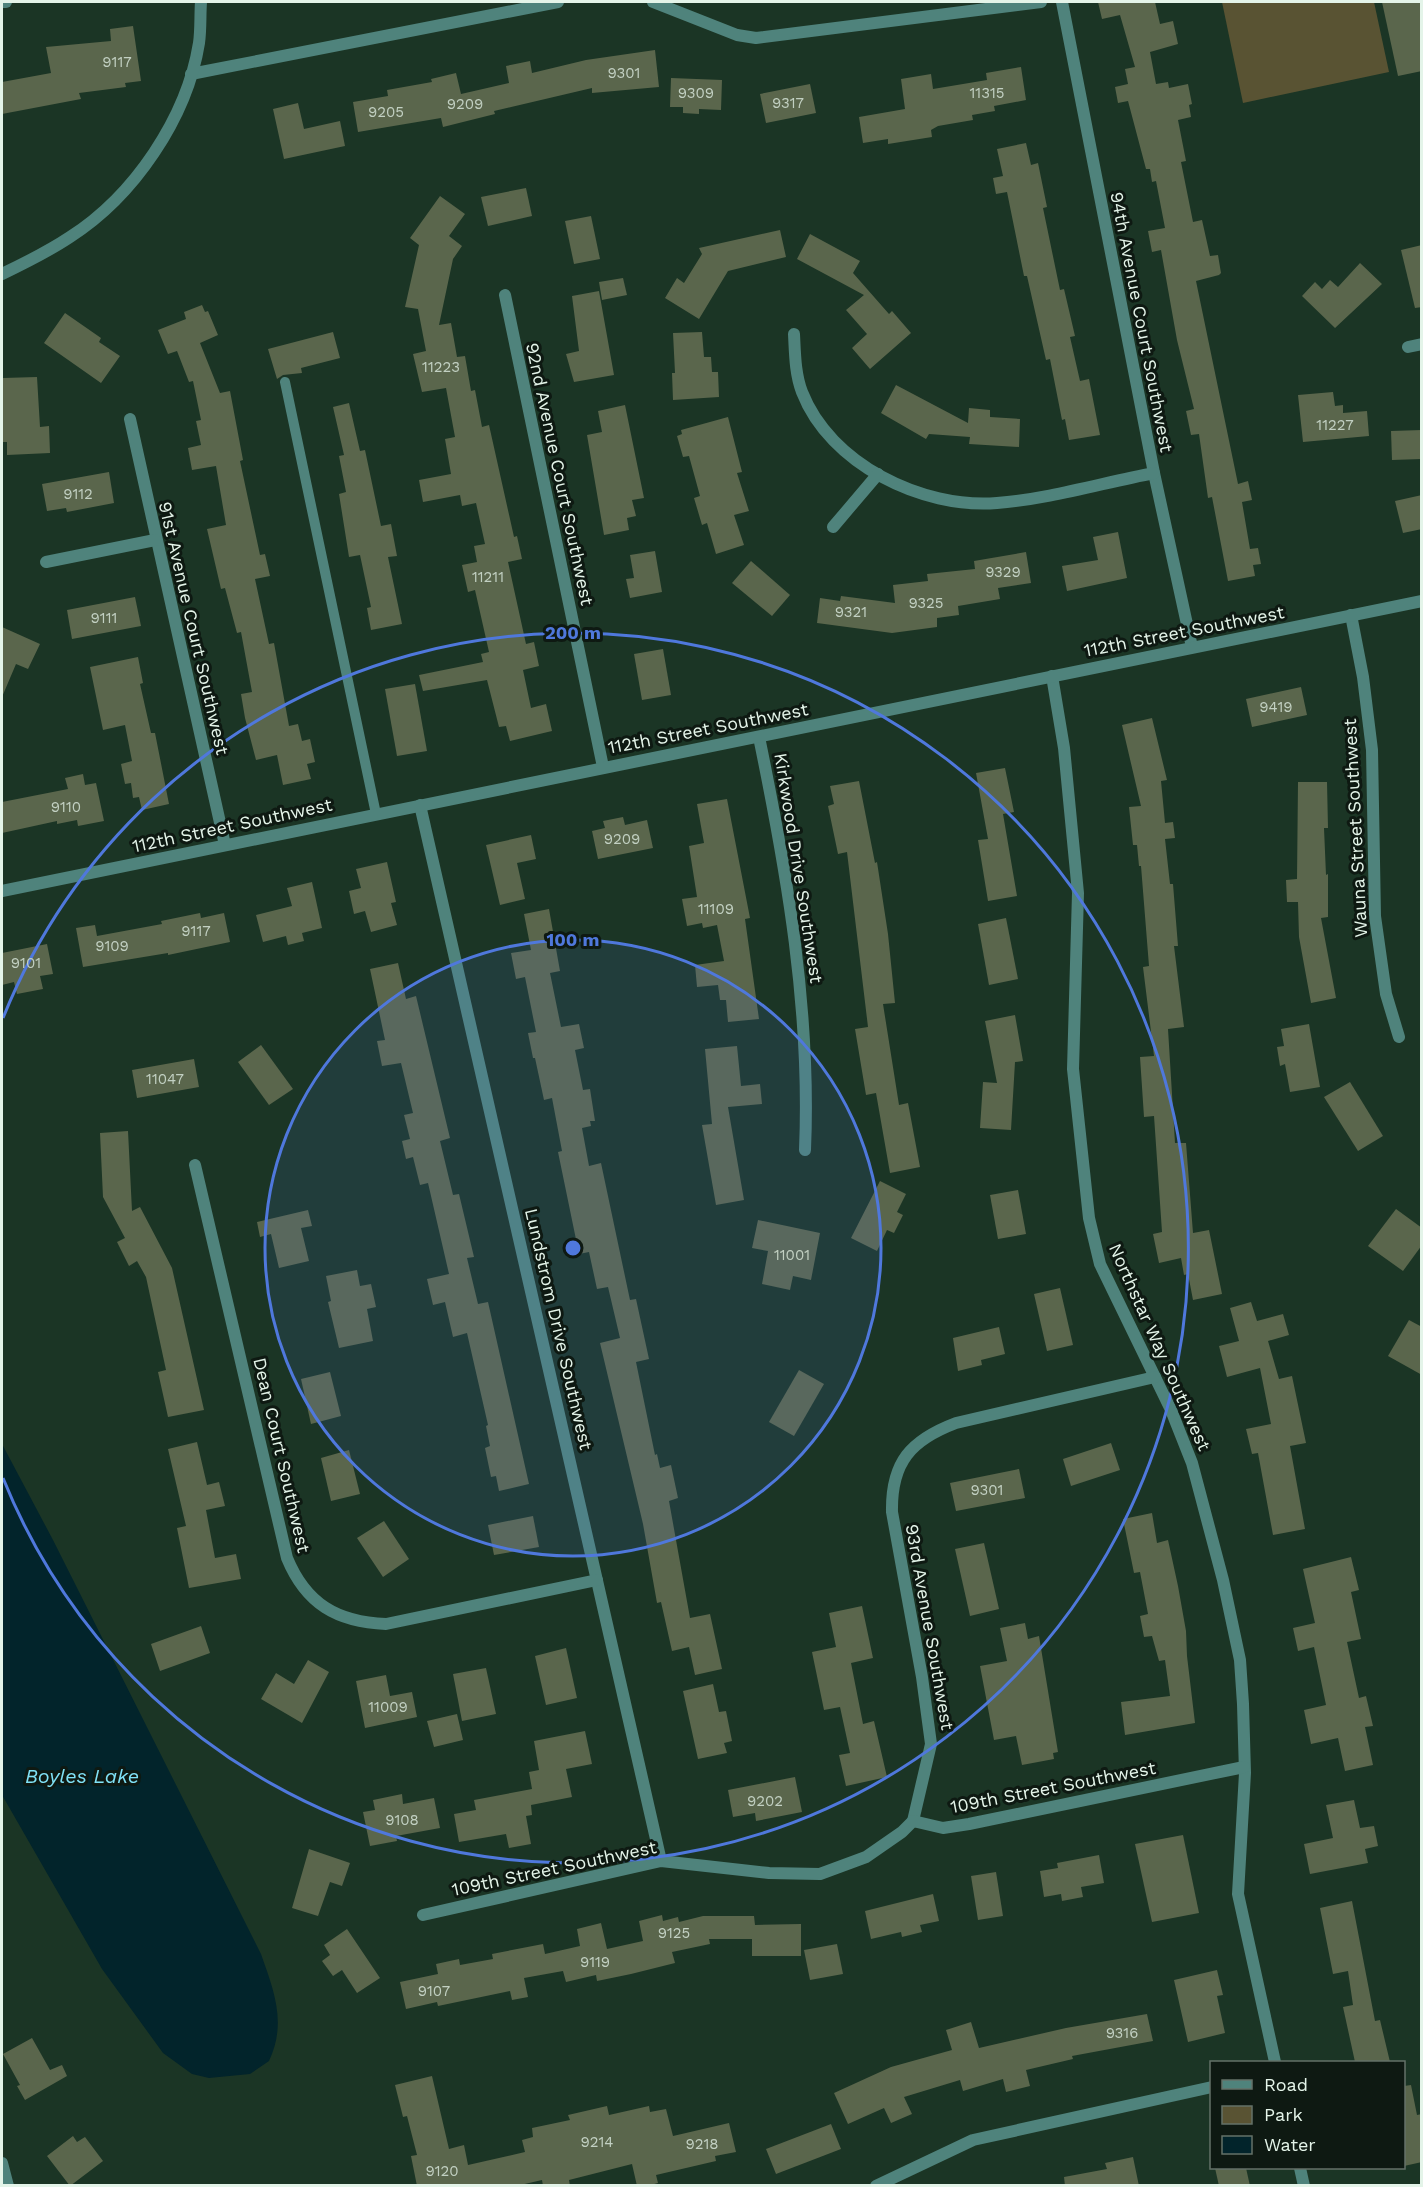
<svg xmlns="http://www.w3.org/2000/svg" width="1423" height="2187" viewBox="0 0 1423 2187" font-family="'Work Sans',sans-serif">
<style>
.green{fill:#595333}
.water{fill:#02242b}
.building{fill:#5a664c}
.lines{fill:none;stroke-linecap:round;stroke-linejoin:round}
.service{stroke:#4f837c;stroke-width:10}
.minor{stroke:#4f837c;stroke-width:12}
.tertiary{stroke:#4f837c;stroke-width:12}
.ring{fill:none;stroke:#4f78dc;stroke-width:3}
.labels{text-anchor:middle;dominant-baseline:central;stroke-width:6;stroke-linejoin:round;paint-order:stroke}
.number-label{font-size:15px;fill:#c2d0c2}
.street-label{font-size:18px;fill:#e4f4e9;stroke:#0e1912}
.water-label{font-size:20px;font-style:italic;fill:#80e2f7;stroke:#0e1912}
.centre{fill:#4f78dc;stroke:#0e1912;stroke-width:3}
.ring-label{font-size:18px;text-anchor:middle;font-weight:bold;fill:#4f78dc;stroke:#0e1912;stroke-width:6;stroke-linejoin:round;paint-order:stroke}
</style>
<rect width="100%" height="100%" fill="#1b3525"/>
<polygon class="green" points="1222,2 1374,2 1389,72 1243,103"/>
<path class="water" d="M2 1444 53 1540 261 1954C274 1991 287 2023 269 2061L250 2074 209 2078 192 2074 163 2053 102 1969 2 1795Z"/>
<g class="building">
<polygon points="1098,2 1155,2 1160,24 1173,21 1178,44 1150,52 1156,84 1168,82 1169,88 1188,84 1192,104 1189,105 1191,117 1178,120 1186,161 1181,162 1193,222 1202,220 1210,256 1218,255 1221,273 1219,275 1196,281 1238,484 1248,481 1252,500 1242,502 1250,549 1258,548 1261,564 1253,565 1255,576 1228,581 1212,497 1208,498 1199,434 1191,435 1186,411 1194,409 1177,340 1161,250 1152,252 1148,231 1165,228 1156,181 1152,182 1150,169 1146,169 1128,101 1118,103 1115,87 1128,84 1125,69 1135,67 1120,15 1102,19"/>
<polygon points="1382,2 1422,2 1422,71 1398,76"/>
<polygon points="133,26 141,81 125,83 126,87 79,93 81,99 2,114 2,82 51,73 46,47 111,41 110,29"/>
<polygon points="655,50 659,87 592,93 592,88 494,111 495,114 443,127 441,118 358,132 353,102 388,96 387,90 432,82 431,79 456,73 461,94 509,83 506,66 530,61 532,73 586,60"/>
<polygon points="1021,67 1026,100 994,106 995,111 972,115 973,120 938,126 931,130 932,137 888,144 888,139 863,143 859,117 905,109 901,79 931,74 933,89 987,80 986,73"/>
<polygon points="671,78 722,80 721,110 699,109 699,114 683,113 683,107 670,107"/>
<polygon points="810,84 816,113 766,123 760,94"/>
<polygon points="298,103 304,129 340,121 345,146 284,159 273,109"/>
<polygon points="1026,143 1031,165 1038,163 1047,207 1043,208 1060,290 1064,289 1075,336 1070,337 1080,381 1089,379 1100,435 1069,440 1065,419 1062,420 1050,359 1046,360 1027,276 1024,276 1007,192 996,194 993,178 1003,176 997,149"/>
<polygon points="526,188 532,216 488,226 481,197"/>
<polygon points="440,196 465,214 449,236 462,246 453,259 439,325 451,323 457,357 465,356 471,391 475,390 482,427 489,425 514,537 517,536 522,559 508,562 526,644 534,642 539,666 523,670 531,708 546,704 552,731 510,741 506,726 499,727 487,680 423,691 419,675 483,662 481,654 489,652 475,590 468,592 462,565 477,562 474,546 485,544 476,503 462,506 460,495 423,502 419,480 451,474 445,439 455,437 446,388 422,392 413,354 426,351 418,309 405,307 419,245 410,238"/>
<polygon points="591,216 600,259 574,264 565,221"/>
<polygon points="780,230 786,257 728,271 699,319 665,298 677,278 684,283 702,254 699,248"/>
<polygon points="810,234 860,261 853,273 889,314 892,311 911,333 870,369 852,348 867,334 846,310 864,295 797,259"/>
<polygon points="1422,245 1422,307 1415,308 1401,250"/>
<polygon points="1360,263 1382,284 1335,328 1302,296 1315,282 1322,289 1330,280 1338,287"/>
<polygon points="623,278 627,295 602,300 599,282"/>
<polygon points="599,291 614,375 574,382 566,354 579,351 572,296"/>
<polygon points="202,305 205,312 208,311 218,335 200,343 220,393 230,391 243,460 240,461 260,555 265,554 270,576 255,579 269,644 274,643 289,726 298,724 302,741 310,739 315,762 307,764 311,779 283,785 277,755 256,760 245,718 241,694 252,692 241,632 237,633 225,588 221,589 207,529 226,525 216,466 192,470 188,448 201,445 196,421 201,420 193,381 189,382 177,351 168,354 158,330 186,319 184,312"/>
<polygon points="65,313 101,338 99,342 120,356 101,383 44,343"/>
<polygon points="333,332 340,358 301,368 302,373 283,375 277,379 268,349"/>
<polygon points="702,332 704,357 711,357 712,372 718,372 719,397 673,400 672,373 675,373 673,333"/>
<polygon points="37,377 40,427 49,426 50,453 7,455 7,442 2,442 3,378"/>
<polygon points="896,385 968,423 969,408 990,410 990,417 1020,419 1019,447 969,444 970,437 929,434 926,439 881,413"/>
<polygon points="1333,392 1335,406 1343,405 1343,413 1367,411 1369,436 1303,442 1298,395"/>
<polygon points="349,403 360,451 365,450 381,526 391,524 397,556 388,557 402,624 371,630 367,608 371,607 360,555 349,557 339,494 346,492 339,456 344,455 333,407"/>
<polygon points="625,405 644,498 632,500 636,516 627,518 629,530 604,535 587,435 602,432 598,411"/>
<polygon points="728,417 742,472 737,473 749,511 734,515 744,545 716,554 707,523 702,525 694,498 700,496 689,456 683,457 677,436 682,434 681,430"/>
<polygon points="1422,430 1422,459 1392,460 1391,431"/>
<polygon points="109,472 114,503 67,512 66,508 47,511 42,484"/>
<polygon points="1422,495 1422,529 1403,533 1395,501"/>
<polygon points="1118,532 1127,578 1067,591 1062,566 1098,560 1093,537"/>
<polygon points="655,551 662,592 630,598 626,579 634,578 630,555"/>
<polygon points="1026,552 1031,583 998,588 1000,599 958,606 959,615 937,618 937,627 892,633 817,623 820,598 840,601 841,596 895,603 893,585 928,581 927,574 975,569 974,561"/>
<polygon points="751,561 790,595 772,616 732,583"/>
<polygon points="135,597 141,626 72,639 67,610"/>
<polygon points="2,627 40,644 28,669 16,664 2,697"/>
<polygon points="663,649 671,695 642,700 634,654"/>
<polygon points="138,657 143,683 140,684 151,733 155,733 169,804 142,810 139,797 133,798 131,783 125,784 121,764 132,761 125,725 103,730 90,667"/>
<polygon points="415,684 427,751 397,756 385,689"/>
<polygon points="1301,687 1307,715 1252,727 1246,699"/>
<polygon points="1152,718 1167,780 1161,781 1165,823 1173,822 1175,838 1165,839 1170,884 1173,884 1178,946 1174,946 1184,1027 1168,1029 1175,1143 1186,1143 1193,1233 1209,1230 1222,1294 1193,1300 1188,1274 1184,1275 1181,1258 1159,1263 1153,1234 1162,1232 1154,1116 1144,1117 1140,1057 1154,1056 1143,967 1149,966 1141,866 1139,866 1137,845 1133,845 1129,807 1141,806 1122,725"/>
<polygon points="1005,768 1014,812 1003,814 1017,896 988,901 978,840 988,839 976,773"/>
<polygon points="83,774 85,785 96,783 104,821 78,826 77,820 57,824 57,821 2,833 2,802 68,789 65,778"/>
<polygon points="859,781 875,863 877,862 888,934 895,1003 883,1004 899,1105 908,1103 920,1167 890,1173 876,1093 866,1095 855,1029 868,1027 847,852 838,854 828,806 834,804 830,786"/>
<polygon points="1298,782 1327,782 1328,828 1324,828 1326,875 1328,874 1328,917 1321,918 1336,998 1311,1003 1299,937 1298,902 1287,902 1286,880 1297,879"/>
<polygon points="727,799 750,918 745,919 759,1019 728,1022 726,1000 720,1000 718,985 697,987 695,965 724,961 717,925 703,928 702,923 687,926 682,899 697,897 689,846 704,843 697,804"/>
<polygon points="623,817 625,825 647,820 653,848 598,859 592,831 605,828 603,821"/>
<polygon points="531,835 536,859 517,863 525,899 500,905 486,845"/>
<polygon points="387,862 396,902 391,903 397,925 371,932 365,911 354,914 349,891 361,888 356,869"/>
<polygon points="312,882 322,928 302,933 304,941 288,945 286,936 263,942 256,915 292,906 287,888"/>
<polygon points="549,909 560,971 550,973 561,1027 579,1024 584,1048 575,1050 583,1090 590,1089 595,1121 590,1121 591,1126 582,1128 589,1166 601,1163 630,1300 636,1299 649,1359 636,1362 655,1455 657,1454 660,1468 671,1465 678,1498 669,1501 690,1618 710,1614 722,1669 695,1675 689,1647 672,1651 661,1602 657,1603 643,1524 600,1343 620,1338 608,1287 597,1289 589,1252 579,1254 558,1152 562,1151 552,1098 544,1100 535,1058 533,1058 528,1033 536,1032 525,977 516,979 511,953 531,950 524,914"/>
<polygon points="200,913 201,918 224,913 230,942 168,955 168,953 83,967 76,928 95,925 97,936 162,924 161,921"/>
<polygon points="1006,918 1018,979 989,985 978,924"/>
<polygon points="47,944 53,974 40,976 43,989 17,994 14,982 2,985 2,953"/>
<polygon points="398,963 406,999 416,996 450,1138 440,1141 453,1195 459,1194 474,1257 467,1258 478,1304 488,1302 529,1484 499,1491 496,1476 491,1477 485,1448 490,1446 486,1426 488,1425 467,1333 453,1337 445,1302 433,1305 427,1279 449,1274 428,1183 420,1185 413,1157 406,1159 402,1141 410,1139 404,1115 413,1113 401,1063 382,1066 377,1041 385,1040 370,969"/>
<polygon points="1015,1015 1023,1061 1015,1062 1011,1130 980,1128 983,1082 997,1083 985,1021"/>
<polygon points="1309,1024 1320,1087 1290,1092 1285,1064 1280,1066 1277,1047 1284,1046 1281,1029"/>
<polygon points="261,1045 293,1089 269,1105 238,1062"/>
<polygon points="737,1046 741,1086 760,1084 762,1104 728,1107 744,1200 716,1205 702,1125 712,1124 705,1049"/>
<polygon points="194,1059 199,1087 137,1098 132,1070"/>
<polygon points="1350,1082 1383,1136 1358,1151 1324,1097"/>
<polygon points="128,1131 132,1211 140,1207 172,1268 204,1410 168,1417 158,1372 166,1370 146,1277 137,1261 129,1266 117,1242 125,1238 103,1197 100,1133"/>
<polygon points="880,1181 906,1194 897,1212 903,1215 894,1233 887,1230 877,1251 851,1238"/>
<polygon points="1018,1190 1026,1234 998,1239 990,1195"/>
<polygon points="1396,1209 1422,1228 1422,1245 1403,1271 1368,1246"/>
<polygon points="308,1210 312,1226 301,1228 309,1261 279,1268 271,1234 260,1237 257,1222"/>
<polygon points="758,1220 820,1233 811,1280 793,1276 790,1290 762,1284 768,1251 752,1248"/>
<polygon points="357,1270 360,1286 371,1284 376,1307 367,1309 373,1341 339,1348 328,1302 331,1301 326,1276"/>
<polygon points="1060,1288 1073,1345 1047,1351 1034,1294"/>
<polygon points="1251,1302 1257,1321 1283,1314 1289,1335 1268,1341 1279,1379 1292,1376 1306,1443 1290,1446 1305,1529 1273,1535 1258,1453 1252,1454 1246,1429 1271,1424 1260,1368 1227,1377 1219,1346 1239,1341 1230,1308"/>
<polygon points="1409,1320 1422,1327 1422,1375 1388,1356"/>
<polygon points="999,1327 1005,1354 981,1360 982,1365 958,1371 953,1338"/>
<polygon points="799,1370 824,1384 794,1436 769,1422"/>
<polygon points="330,1372 341,1416 311,1424 301,1379"/>
<polygon points="197,1442 207,1485 219,1482 225,1506 206,1510 215,1558 236,1554 241,1579 189,1588 177,1528 186,1526 168,1449"/>
<polygon points="1111,1443 1120,1470 1071,1486 1063,1459"/>
<polygon points="349,1450 360,1494 331,1501 321,1458"/>
<polygon points="1019,1469 1025,1498 956,1511 950,1483"/>
<polygon points="1152,1513 1157,1543 1168,1540 1178,1586 1186,1631 1187,1656 1195,1723 1125,1735 1121,1702 1170,1696 1165,1660 1159,1661 1152,1636 1144,1637 1140,1616 1148,1614 1140,1572 1134,1573 1123,1519"/>
<polygon points="533,1516 539,1547 494,1555 488,1525"/>
<polygon points="384,1521 409,1559 383,1577 357,1538"/>
<polygon points="984,1543 999,1609 970,1616 955,1549"/>
<polygon points="1351,1557 1359,1590 1351,1592 1361,1639 1347,1642 1359,1698 1366,1696 1373,1726 1365,1727 1373,1765 1345,1771 1338,1738 1311,1744 1304,1710 1326,1705 1314,1647 1298,1651 1293,1628 1315,1623 1303,1569"/>
<polygon points="862,1606 873,1658 851,1663 863,1724 874,1721 887,1777 846,1786 839,1755 850,1753 840,1707 824,1710 812,1652 836,1647 829,1613"/>
<polygon points="1025,1623 1028,1639 1039,1636 1058,1752 1053,1753 1054,1759 1022,1765 1016,1736 994,1740 980,1666 1007,1661 1000,1628"/>
<polygon points="201,1626 210,1653 160,1671 151,1644"/>
<polygon points="566,1648 577,1698 546,1705 535,1656"/>
<polygon points="308,1660 329,1672 302,1723 261,1699 276,1673 294,1684"/>
<polygon points="486,1668 496,1714 462,1721 453,1674"/>
<polygon points="386,1675 390,1696 412,1692 417,1717 365,1728 356,1681"/>
<polygon points="713,1684 719,1712 726,1711 732,1741 724,1743 727,1753 698,1759 683,1691"/>
<polygon points="457,1714 463,1740 434,1747 427,1721"/>
<polygon points="585,1731 592,1764 566,1769 572,1797 531,1805 532,1815 526,1816 531,1844 509,1848 506,1834 459,1842 454,1814 476,1810 474,1800 532,1789 529,1772 539,1770 534,1741"/>
<polygon points="795,1777 802,1812 756,1821 755,1813 733,1817 728,1790"/>
<polygon points="402,1794 403,1804 434,1798 440,1828 396,1836 397,1841 370,1846 363,1812 375,1810 373,1800"/>
<polygon points="1354,1800 1360,1828 1374,1826 1378,1846 1365,1849 1368,1863 1310,1874 1304,1844 1333,1838 1326,1805"/>
<polygon points="1183,1835 1199,1913 1152,1922 1135,1844"/>
<polygon points="309,1849 350,1863 342,1886 330,1882 318,1916 292,1908"/>
<polygon points="1099,1855 1104,1883 1081,1887 1083,1897 1062,1901 1061,1894 1044,1897 1040,1871 1058,1868 1057,1863"/>
<polygon points="996,1872 1003,1916 978,1920 971,1876"/>
<polygon points="933,1894 939,1921 920,1925 922,1932 902,1937 901,1932 871,1939 865,1911"/>
<polygon points="1352,1901 1375,2021 1380,2020 1390,2062 1355,2062 1343,2007 1353,2005 1348,1971 1333,1974 1320,1908"/>
<polygon points="662,1915 663,1921 678,1917 679,1922 703,1916 754,1916 755,1925 801,1924 801,1956 752,1956 752,1939 709,1939 710,1944 672,1952 675,1963 631,1974 597,1981 596,1975 566,1982 563,1971 524,1978 528,1997 512,2000 510,1991 438,2006 437,2002 406,2009 400,1982 438,1974 436,1964 459,1959 460,1965 493,1959 492,1954 543,1944 545,1954 580,1946 577,1929 601,1923 607,1949 643,1941 639,1921"/>
<polygon points="347,1929 380,1978 357,1993 342,1970 333,1976 322,1961 330,1955 324,1945"/>
<polygon points="837,1944 843,1974 810,1980 804,1950"/>
<polygon points="1217,1970 1223,1995 1217,1996 1225,2033 1188,2042 1174,1980"/>
<polygon points="1147,2014 1153,2041 1072,2056 1073,2059 1026,2070 1030,2086 1006,2092 1003,2079 963,2091 960,2080 904,2097 912,2114 891,2123 884,2108 848,2124 834,2093 891,2067 952,2050 946,2030 971,2022 979,2048 1066,2028"/>
<polygon points="32,2038 50,2070 62,2065 67,2076 25,2100 17,2086 20,2085 3,2054"/>
<polygon points="432,2076 449,2149 464,2145 468,2165 525,2152 522,2140 533,2137 532,2128 570,2120 568,2115 607,2106 609,2115 649,2106 650,2112 666,2109 673,2136 729,2123 736,2152 715,2156 716,2161 656,2175 658,2183 647,2186 637,2186 632,2164 569,2180 570,2186 543,2186 542,2180 516,2186 417,2186 411,2156 417,2155 407,2116 403,2117 395,2085"/>
<polygon points="1411,2085 1417,2115 1422,2114 1422,2162 1404,2166 1404,2086"/>
<polygon points="831,2124 841,2149 776,2174 766,2149"/>
<polygon points="73,2136 77,2142 85,2137 103,2161 70,2186 47,2156"/>
<polygon points="1133,2157 1139,2186 1065,2186 1064,2177 1107,2169 1105,2163"/>
<polygon points="1215,2168 1246,2168 1250,2186 1219,2186"/>
</g>
<g class="lines">
<polyline class="service" points="285,382 376,814"/>
<g class="minor">
<polyline points="2,2 6,2"/>
<polyline points="653,2 737,35 756,38 1041,2"/>
<polyline points="1062,2 1154,473 1192,647"/>
<polyline points="191,74 558,2"/>
<polyline points="505,295 603,767"/>
<path d="M794 334C795 353 795 374 802 392 830 464 922 509 997 503 1049 499 1102 483 1154 473"/>
<polyline points="1408,347 1422,344"/>
<polyline points="130,419 225,845"/>
<polyline points="833,527 878,474"/>
<polyline points="46,562 155,540"/>
<polyline points="1351,615 1363,677 1372,750 1375,916 1386,994 1399,1037"/>
<polyline points="1052,676 1064,748 1078,893 1073,1069 1089,1218 1100,1264 1171,1410 1192,1463 1223,1580 1240,1660 1243,1704 1245,1773 1238,1894 1275,2062"/>
<path d="M759 737C787 873 811 1010 805 1150"/>
<polyline points="420,805 661,1861"/>
<path d="M195 1165 287 1558C306 1604 337 1622 386 1624L597 1580"/>
<path d="M913 1821 931 1744 922 1677 892 1512C891 1462 911 1440 956 1423L1155 1377"/>
<polyline points="423,1915 661,1861 769,1873 820,1874 866,1857 902,1832 913,1821 943,1828 969,1824 1244,1767"/>
<polyline points="2,2163 8,2186"/>
<polyline points="1300,2168 1304,2186"/>
<polyline points="876,2186 973,2140 1212,2087"/>
</g>
<g class="tertiary">
<path d="M2 274C25 263 49 251 70 237 134 196 187 118 199 43 201 29 200 15 201 2"/>
<polyline points="2,891 1422,601"/>
</g>
</g>
<circle cx="573" cy="1248" r="308" fill="#4f78dc" fill-opacity=".12"/>
<g class="ring">
<circle cx="573" cy="1248" r="308"/>
<path d="M3 1018A615 615 0 1 1 3 1478"/>
</g>
<g class="labels">
<g class="number-label">
<text x="117" y="62">9117</text>
<text x="624" y="73">9301</text>
<text x="696" y="93">9309</text>
<text x="987" y="93">11315</text>
<text x="788" y="103">9317</text>
<text x="465" y="104">9209</text>
<text x="386" y="112">9205</text>
<text x="441" y="367">11223</text>
<text x="1335" y="425">11227</text>
<text x="78" y="494">9112</text>
<text x="1003" y="572">9329</text>
<text x="488" y="577">11211</text>
<text x="926" y="603">9325</text>
<text x="851" y="612">9321</text>
<text x="104" y="618">9111</text>
<text x="1276" y="707">9419</text>
<text x="66" y="807">9110</text>
<text x="622" y="839">9209</text>
<text x="716" y="909">11109</text>
<text x="196" y="931">9117</text>
<text x="112" y="946">9109</text>
<text x="26" y="963">9101</text>
<text x="165" y="1079">11047</text>
<text x="792" y="1255">11001</text>
<text x="987" y="1490">9301</text>
<text x="388" y="1707">11009</text>
<text x="765" y="1801">9202</text>
<text x="402" y="1820">9108</text>
<text x="674" y="1933">9125</text>
<text x="595" y="1962">9119</text>
<text x="434" y="1991">9107</text>
<text x="1122" y="2033">9316</text>
<text x="597" y="2142">9214</text>
<text x="702" y="2144">9218</text>
<text x="442" y="2171">9120</text>
</g>
<g class="street-label">
<text transform="translate(1142 322) rotate(79)">94th Avenue Court Southwest</text>
<text transform="translate(560 474) rotate(78)">92nd Avenue Court Southwest</text>
<text transform="translate(194 628) rotate(77)">91st Avenue Court Southwest</text>
<text transform="translate(1184 631) rotate(-11)">112th Street Southwest</text>
<text transform="translate(708 728) rotate(-11)">112th Street Southwest</text>
<text transform="translate(232 825) rotate(-12)">112th Street Southwest</text>
<text transform="translate(1355 828) rotate(-93)">Wauna Street Southwest</text>
<text transform="translate(799 868) rotate(81)">Kirkwood Drive Southwest</text>
<text transform="translate(559 1329) rotate(77)">Lundstrom Drive Southwest</text>
<text transform="translate(1160 1347) rotate(66)">Northstar Way Southwest</text>
<text transform="translate(282 1455) rotate(77)">Dean Court Southwest</text>
<text transform="translate(930 1627) rotate(80)">93rd Avenue Southwest</text>
<text transform="translate(1053 1787) rotate(-11)">109th Street Southwest</text>
<text transform="translate(554 1868) rotate(-12)">109th Street Southwest</text>
</g>
<g class="water-label">
<text x="82" y="1776">Boyles Lake</text>
</g>
</g>
<circle cx="573" cy="1248" r="9" class="centre"/>
<g class="ring-label">
<text x="573" y="639">200 m</text>
<text x="573" y="946">100 m</text>
</g>
<rect width="1423" height="2187" fill="none" stroke="#e4f4e9" stroke-width="6"/>
<rect x="1210" y="2061" width="195" height="108" fill="#0e1912" stroke="#647168" stroke-width="1.5"/>
<rect x="1222" y="2080" width="30" height="9" fill="#4f837c" stroke="#647168" stroke-width="1.5"/>
<text x="1264" y="2091" font-size="18" fill="#e4f4e9">Road</text>
<rect x="1222" y="2106" width="30" height="18" fill="#595333" stroke="#647168" stroke-width="1.5"/>
<text x="1264" y="2121" font-size="18" fill="#e4f4e9">Park</text>
<rect x="1222" y="2136" width="30" height="18" fill="#02242b" stroke="#647168" stroke-width="1.5"/>
<text x="1264" y="2151" font-size="18" fill="#e4f4e9">Water</text>
</svg>
